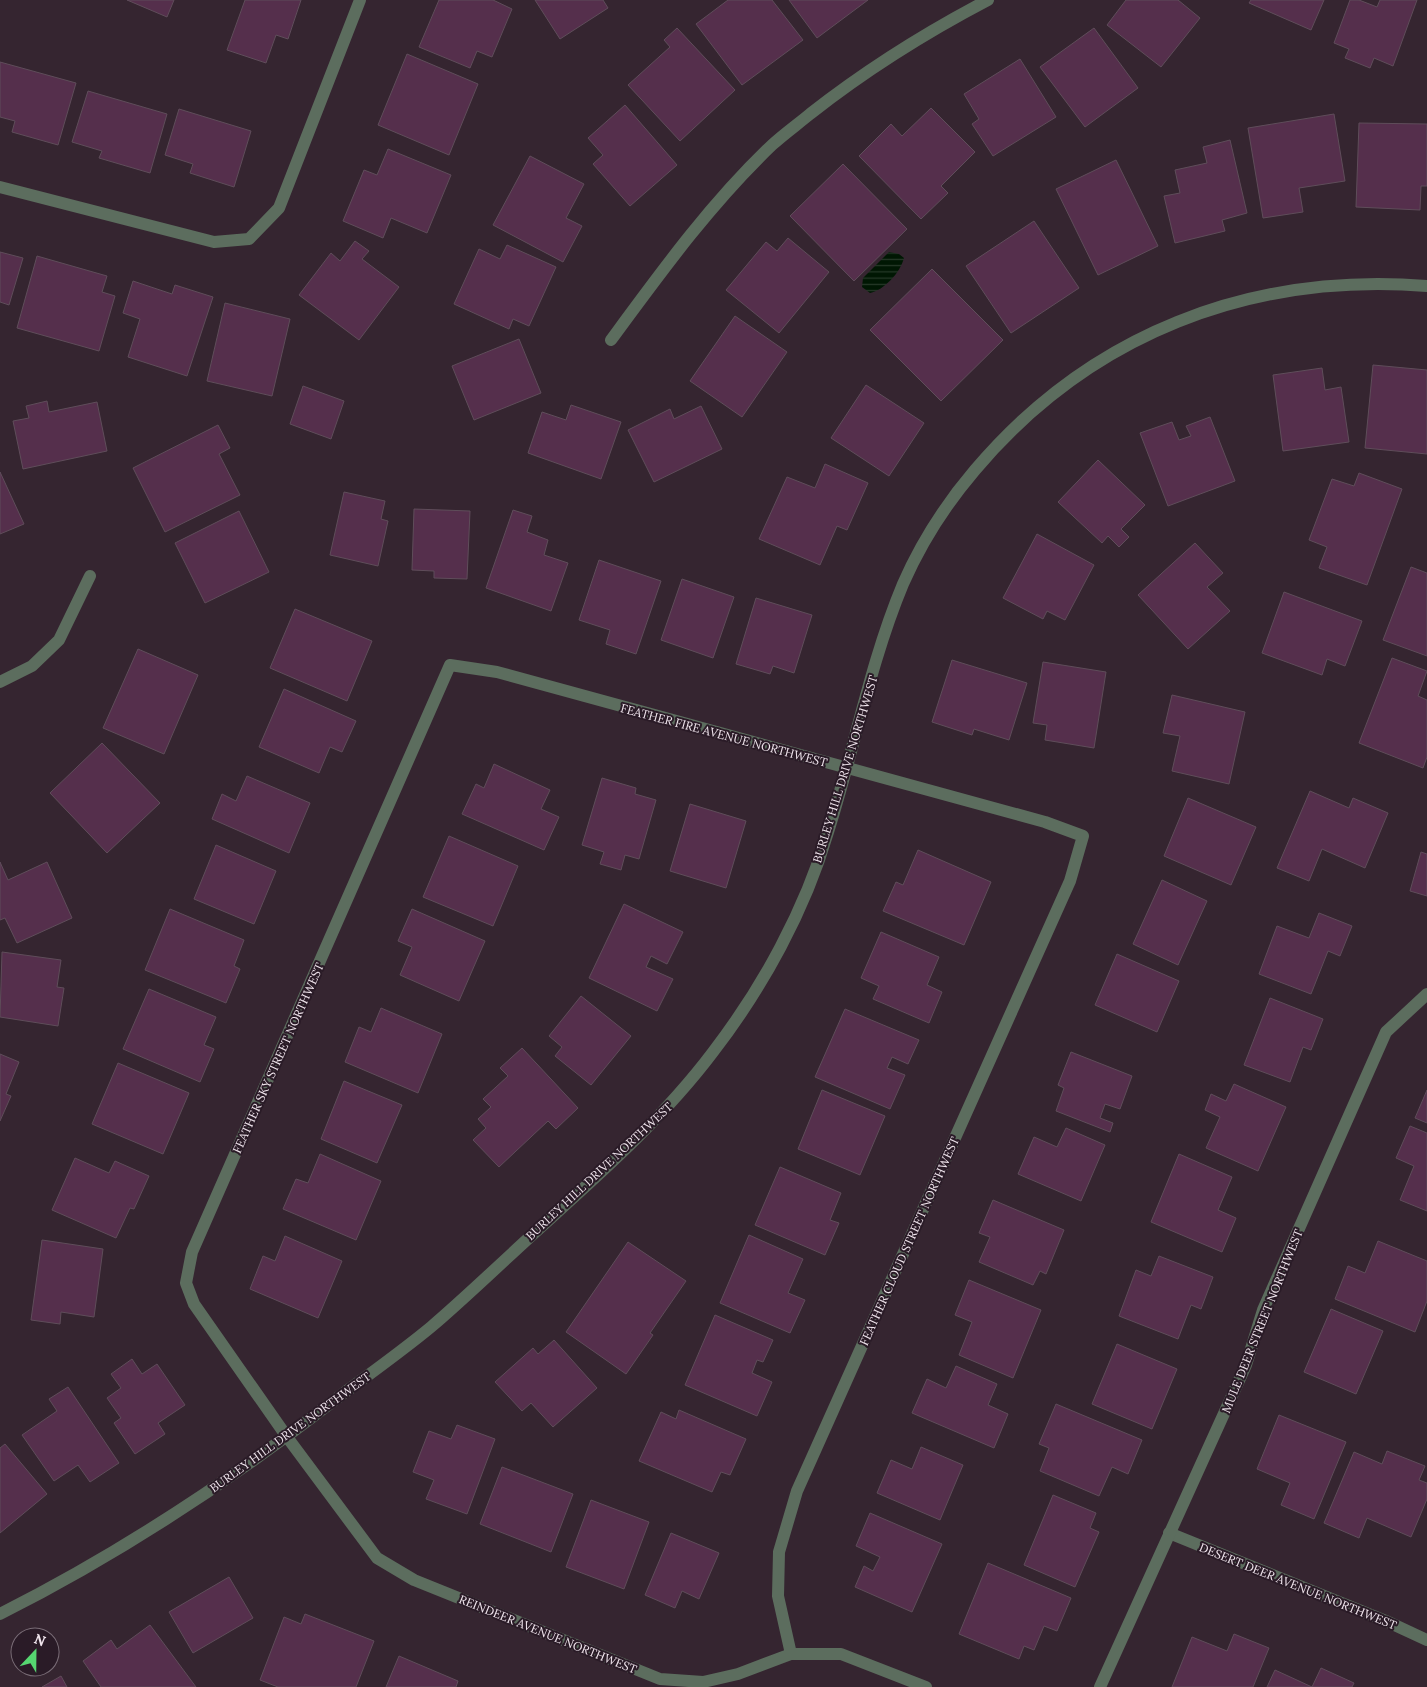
<svg xmlns="http://www.w3.org/2000/svg" width="1427" height="1687" viewBox="0 0 1427 1687" font-family="Lora,serif">
<style>
.water{fill:url(#water-rules)}
.building{fill:#552f4c;stroke:#5f4d5a}
.lines{fill:none;stroke-linecap:round;stroke-linejoin:round}
.minor{stroke:#5c6d5e;stroke-width:12}
.labels{text-anchor:middle;dominant-baseline:central;stroke-width:4;stroke-linejoin:round;paint-order:stroke}
.street-label{font-size:12px;fill:#f0e5ed;stroke:#2a1b27}
</style>
<defs>
<pattern id="water-rules" width="6" height="5" patternUnits="userSpaceOnUse" patternTransform="scale(1.25)"><rect width="6" height="5" fill="#001703"/><path d="M0 2.5h6" fill="none" stroke="#263928"/></pattern>
</defs>
<rect width="100%" height="100%" fill="#352530"/>
<path class="water" d="M889 252 899 254 904 258C900 273 884 290 870 293L862 287 863 278Z"/>
<g class="building">
<polygon points="127,0 174,0 167,17"/>
<polygon points="245,0 301,0 288,39 276,35 266,63 227,50"/>
<polygon points="439,0 493,0 512,9 492,57 477,51 470,68 419,47"/>
<polygon points="535,0 603,0 608,8 560,39"/>
<polygon points="728,0 772,0 803,40 742,85 696,24"/>
<polygon points="789,0 868,0 817,38"/>
<polygon points="1126,0 1178,0 1200,18 1161,67 1107,25"/>
<polygon points="1251,0 1324,0 1311,30 1249,3"/>
<polygon points="1350,0 1359,0 1377,7 1380,0 1417,0 1393,66 1374,58 1370,68 1345,58 1349,49 1334,43"/>
<polygon points="677,28 735,90 680,141 628,85 670,47 664,40"/>
<polygon points="1094,28 1138,88 1085,127 1040,67"/>
<polygon points="407,54 478,84 449,155 378,125"/>
<polygon points="1020,59 1056,117 993,156 972,124 979,119 964,94"/>
<polygon points="0,62 76,83 58,145 12,132 15,121 0,117"/>
<polygon points="88,91 167,114 150,173 99,158 102,151 72,142"/>
<polygon points="625,105 677,165 630,206 593,164 603,155 588,138"/>
<polygon points="931,108 975,152 941,186 948,193 921,219 859,156 891,124 902,136"/>
<polygon points="179,109 251,131 234,187 190,173 193,164 165,155"/>
<polygon points="1334,114 1345,181 1299,188 1303,212 1263,218 1248,128"/>
<polygon points="1359,123 1427,124 1427,186 1421,186 1420,210 1356,207"/>
<polygon points="1230,140 1247,213 1222,220 1225,231 1175,243 1164,196 1180,193 1175,170 1207,163 1203,147"/>
<polygon points="388,149 451,175 427,233 391,218 383,238 343,221 364,170 377,175"/>
<polygon points="530,156 584,184 566,218 582,226 563,262 493,225"/>
<polygon points="1116,160 1158,246 1098,275 1056,189"/>
<polygon points="843,164 907,229 854,281 790,216"/>
<polygon points="1034,221 1079,288 1011,333 966,266"/>
<polygon points="788,238 829,272 779,333 726,290 766,242 777,251"/>
<polygon points="355,241 369,251 362,259 399,287 359,340 299,295 331,253 340,261"/>
<polygon points="507,245 556,267 529,326 513,319 509,329 454,304 479,249 500,259"/>
<polygon points="0,252 23,258 9,305 0,302"/>
<polygon points="37,256 107,276 102,292 115,296 99,351 17,328"/>
<polygon points="932,269 1003,340 941,401 870,330"/>
<polygon points="133,281 172,294 175,285 213,297 187,376 128,357 140,319 123,313"/>
<polygon points="225,303 290,319 272,396 207,381"/>
<polygon points="735,316 787,352 742,417 690,381"/>
<polygon points="519,339 541,393 474,420 452,366"/>
<polygon points="1373,365 1427,370 1427,454 1365,448"/>
<polygon points="1322,368 1325,390 1341,387 1349,442 1283,451 1273,375"/>
<polygon points="866,385 924,423 889,476 831,438"/>
<polygon points="303,386 344,401 331,439 290,424"/>
<polygon points="47,401 49,412 97,402 107,451 23,469 13,421 29,418 26,406"/>
<polygon points="571,405 621,422 601,479 528,453 542,412 566,420"/>
<polygon points="701,406 722,449 654,482 628,430 670,409 674,419"/>
<polygon points="1210,417 1235,481 1168,506 1140,433 1172,422 1179,440 1191,436 1186,426"/>
<polygon points="218,425 230,448 219,454 240,495 165,532 133,468"/>
<polygon points="1098,460 1145,505 1121,529 1129,537 1119,547 1108,536 1102,543 1058,502"/>
<polygon points="825,464 868,483 847,530 837,526 820,565 759,539 787,477 815,488"/>
<polygon points="0,472 24,524 0,534"/>
<polygon points="1359,473 1402,489 1367,585 1319,568 1327,547 1309,540 1332,479 1354,486"/>
<polygon points="344,492 385,501 381,519 388,521 378,566 330,555"/>
<polygon points="414,509 470,511 467,579 434,578 434,571 412,570"/>
<polygon points="513,510 532,516 527,532 548,540 544,555 568,563 551,611 486,588"/>
<polygon points="239,511 269,572 205,603 175,543"/>
<polygon points="1037,534 1094,565 1065,620 1047,611 1043,619 1003,598"/>
<polygon points="1195,543 1223,573 1207,587 1230,611 1188,649 1138,595"/>
<polygon points="599,560 661,581 636,654 606,644 610,630 579,620"/>
<polygon points="1411,567 1427,573 1427,656 1383,640"/>
<polygon points="682,579 734,597 713,658 661,640"/>
<polygon points="1284,592 1362,621 1345,666 1327,659 1322,675 1262,653"/>
<polygon points="756,598 812,615 794,673 773,666 770,674 736,664"/>
<polygon points="295,609 372,641 347,701 270,668"/>
<polygon points="138,649 198,675 164,754 103,728"/>
<polygon points="1392,658 1427,671 1418,696 1427,700 1427,757 1423,768 1359,743"/>
<polygon points="952,660 1027,683 1009,740 974,729 972,735 932,722"/>
<polygon points="1043,662 1106,672 1094,748 1045,740 1047,725 1033,723"/>
<polygon points="284,689 356,721 342,752 330,747 319,773 259,747"/>
<polygon points="1172,695 1245,712 1229,784 1172,771 1180,736 1163,733"/>
<polygon points="102,743 160,803 107,853 50,793"/>
<polygon points="494,764 550,790 541,809 559,817 544,850 462,814 476,784 484,788"/>
<polygon points="247,776 310,803 289,853 212,819 222,794 236,801"/>
<polygon points="602,778 636,788 635,794 656,800 639,859 625,855 621,870 600,864 604,852 582,845"/>
<polygon points="1310,791 1349,808 1353,798 1388,813 1365,868 1322,849 1309,881 1277,868"/>
<polygon points="1188,798 1256,827 1231,885 1164,856"/>
<polygon points="690,804 746,821 726,888 670,871"/>
<polygon points="449,836 518,866 493,926 423,897"/>
<polygon points="216,845 276,871 254,924 194,899"/>
<polygon points="918,850 991,882 964,945 883,911 896,882 903,885"/>
<polygon points="1421,852 1427,854 1427,896 1410,891"/>
<polygon points="0,862 8,880 47,862 72,918 17,943 5,918 0,920"/>
<polygon points="1162,880 1207,901 1178,965 1133,944"/>
<polygon points="624,904 683,932 667,964 651,956 646,967 673,979 657,1011 589,978"/>
<polygon points="170,909 244,940 234,966 240,969 226,1003 145,970"/>
<polygon points="412,909 485,941 459,1001 400,975 412,947 398,941"/>
<polygon points="1319,913 1352,926 1340,956 1328,951 1311,994 1259,974 1277,926 1309,938"/>
<polygon points="881,932 939,957 927,985 942,992 929,1023 873,999 879,986 861,978"/>
<polygon points="2,952 61,960 57,987 64,988 58,1026 0,1017"/>
<polygon points="1117,954 1179,981 1157,1032 1095,1005"/>
<polygon points="149,989 216,1017 204,1045 214,1049 200,1082 123,1049"/>
<polygon points="581,996 631,1036 591,1085 555,1056 562,1047 549,1036"/>
<polygon points="1270,998 1323,1019 1311,1050 1303,1047 1290,1082 1244,1065"/>
<polygon points="381,1008 442,1034 418,1093 345,1062 359,1027 371,1032"/>
<polygon points="845,1009 919,1040 908,1064 892,1057 887,1068 905,1075 890,1109 815,1077"/>
<polygon points="522,1048 578,1108 556,1129 548,1121 499,1167 473,1140 486,1128 478,1119 491,1107 483,1099 508,1076 500,1068"/>
<polygon points="1071,1052 1132,1076 1120,1109 1105,1104 1100,1118 1113,1123 1110,1132 1056,1111 1064,1088 1058,1085"/>
<polygon points="0,1054 19,1062 6,1094 11,1096 0,1121"/>
<polygon points="118,1063 189,1093 163,1154 92,1124"/>
<polygon points="344,1081 402,1105 377,1163 321,1139"/>
<polygon points="1234,1084 1286,1107 1258,1171 1206,1148 1220,1117 1205,1110 1211,1094 1226,1101"/>
<polygon points="822,1090 885,1116 860,1175 798,1149"/>
<polygon points="1427,1090 1427,1123 1415,1118"/>
<polygon points="1410,1126 1427,1133 1427,1211 1400,1200 1414,1166 1396,1158"/>
<polygon points="1066,1128 1105,1145 1081,1201 1018,1174 1034,1137 1057,1147"/>
<polygon points="320,1154 381,1181 356,1240 283,1209 296,1179 308,1183"/>
<polygon points="1179,1154 1232,1177 1218,1210 1236,1218 1222,1252 1151,1222"/>
<polygon points="75,1158 109,1173 115,1161 149,1176 134,1209 130,1208 116,1238 52,1210"/>
<polygon points="780,1167 841,1193 830,1220 839,1223 825,1255 755,1225"/>
<polygon points="993,1200 1064,1230 1046,1274 1040,1271 1033,1285 979,1262 990,1237 979,1233"/>
<polygon points="749,1235 803,1259 788,1293 805,1300 790,1333 720,1303"/>
<polygon points="285,1236 342,1261 318,1318 250,1289 263,1256 275,1261"/>
<polygon points="42,1240 103,1249 94,1317 61,1312 60,1324 31,1320"/>
<polygon points="1378,1241 1427,1261 1427,1301 1415,1332 1335,1299 1348,1266 1365,1273"/>
<polygon points="628,1242 686,1281 650,1333 653,1335 626,1374 566,1332"/>
<polygon points="1159,1256 1213,1277 1201,1309 1191,1305 1178,1339 1119,1316 1136,1270 1151,1276"/>
<polygon points="969,1280 1041,1310 1013,1378 959,1355 972,1322 955,1315"/>
<polygon points="1331,1309 1383,1331 1356,1394 1304,1372"/>
<polygon points="715,1315 773,1340 763,1362 757,1360 752,1373 772,1382 757,1416 685,1385"/>
<polygon points="554,1340 597,1388 553,1427 531,1403 522,1411 495,1382 533,1348 538,1354"/>
<polygon points="1117,1344 1177,1369 1152,1429 1092,1404"/>
<polygon points="132,1359 142,1374 157,1364 185,1405 158,1423 165,1434 135,1454 114,1423 121,1418 107,1398 121,1388 111,1374"/>
<polygon points="956,1366 997,1384 988,1405 1008,1414 994,1448 912,1413 927,1379 946,1388"/>
<polygon points="68,1387 119,1463 90,1482 78,1465 54,1481 22,1435 57,1411 49,1399"/>
<polygon points="1056,1404 1142,1440 1128,1474 1112,1467 1099,1496 1040,1471 1049,1448 1039,1444"/>
<polygon points="679,1410 746,1439 730,1475 721,1472 712,1492 639,1461 661,1412 676,1419"/>
<polygon points="1279,1415 1346,1442 1314,1519 1281,1505 1290,1483 1257,1469"/>
<polygon points="457,1425 495,1439 467,1514 426,1499 434,1480 413,1472 429,1431 451,1439"/>
<polygon points="5,1444 47,1494 0,1533 0,1448"/>
<polygon points="921,1447 963,1465 940,1520 877,1493 891,1460 912,1469"/>
<polygon points="1387,1451 1425,1466 1419,1480 1427,1483 1427,1499 1411,1537 1367,1518 1359,1538 1324,1523 1354,1452 1382,1464"/>
<polygon points="502,1467 573,1494 551,1552 480,1524"/>
<polygon points="1053,1495 1096,1513 1090,1528 1099,1532 1075,1587 1024,1565"/>
<polygon points="591,1500 649,1522 624,1589 566,1567"/>
<polygon points="870,1513 942,1544 912,1612 855,1587 864,1566 873,1571 880,1557 856,1546"/>
<polygon points="671,1533 719,1553 699,1599 682,1591 675,1608 645,1595"/>
<polygon points="988,1563 1071,1598 1057,1631 1044,1626 1034,1650 1024,1646 1019,1659 959,1634"/>
<polygon points="229,1577 253,1618 193,1653 169,1612"/>
<polygon points="305,1614 374,1641 356,1687 278,1687 260,1680 284,1617 301,1624"/>
<polygon points="150,1625 196,1687 101,1687 83,1661 111,1640 117,1649"/>
<polygon points="1234,1634 1269,1648 1253,1687 1172,1687 1192,1637 1227,1651"/>
<polygon points="399,1656 458,1681 456,1687 386,1687"/>
<polygon points="1321,1668 1354,1683 1352,1687 1312,1687"/>
<polygon points="1275,1670 1312,1687 1267,1687"/>
<polygon points="61,1676 67,1687 42,1687"/>
</g>
<g class="lines">
<g class="minor">
<polyline points="0,187 214,242 249,239 279,208 360,0"/>
<path d="M611 340C661 272 711 203 772 145 784 134 798 124 810 114 866 70 925 33 988 0"/>
<polyline points="0,682 32,666 59,640 90,576"/>
<polyline points="1169,1533 1386,1621 1427,1640"/>
<path d="M0 1614C121 1553 233 1479 340 1396 371 1373 402 1351 431 1327 465 1298 498 1266 531 1236 595 1178 661 1121 713 1052 763 987 805 910 828 832 854 750 870 663 903 584 921 543 946 504 975 470 1090 334 1250 272 1427 286"/>
<polyline points="791,1654 778,1596 779,1552 797,1491 1070,881 1083,836 1045,822 497,672 450,665 192,1252 186,1283 194,1304 287,1437 377,1558 414,1580 660,1679 703,1682 738,1674 791,1654 841,1654 926,1687"/>
<polyline points="1100,1687 1246,1365 1263,1310 1386,1032 1427,994"/>
</g>
</g>
<g class="labels">
<g class="street-label">
<text transform="translate(724 735) rotate(15)">FEATHER FIRE AVENUE NORTHWEST</text>
<text transform="translate(845 769) rotate(-73)">BURLEY HILL DRIVE NORTHWEST</text>
<text transform="translate(278 1058) rotate(-66)">FEATHER SKY STREET NORTHWEST</text>
<text transform="translate(599 1171) rotate(-43)">BURLEY HILL DRIVE NORTHWEST</text>
<text transform="translate(909 1241) rotate(-66)">FEATHER CLOUD STREET NORTHWEST</text>
<text transform="translate(1262 1321) rotate(-68)">MULE DEER STREET NORTHWEST</text>
<text transform="translate(290 1432) rotate(-36)">BURLEY HILL DRIVE NORTHWEST</text>
<text transform="translate(1298 1586) rotate(22)">DESERT DEER AVENUE NORTHWEST</text>
<text transform="translate(548 1634) rotate(22)">REINDEER AVENUE NORTHWEST</text>
</g>
</g>
<g transform="translate(35 1652) rotate(22)"><circle r="24" fill="#2a1b27" stroke="#796c76"/>
<path d="M0-4L9 19L0 12L-9 19Z" fill="#56d671"/>
<text y="-8" font-size="14" font-weight="bold" text-anchor="middle" fill="#f0e5ed">N</text>
</g>
</svg>
